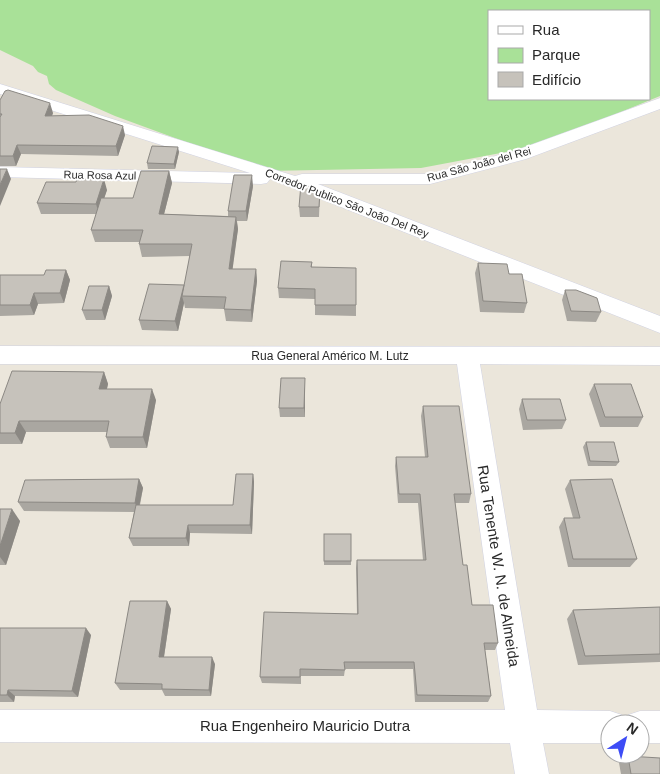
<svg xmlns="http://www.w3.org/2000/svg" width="660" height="774" viewBox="0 0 660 774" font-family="Helvetica,sans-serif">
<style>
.green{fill:#a9e198;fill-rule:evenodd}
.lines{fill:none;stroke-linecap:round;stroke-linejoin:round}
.minor-casing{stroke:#d0d2e2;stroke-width:1}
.minor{fill:#fff;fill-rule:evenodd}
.wall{fill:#aaa7a1}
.shaded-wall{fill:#8b8883}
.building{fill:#c6c2bb;stroke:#8b8883}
.labels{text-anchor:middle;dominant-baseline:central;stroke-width:4;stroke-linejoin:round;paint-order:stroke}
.far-street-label{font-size:11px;fill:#292929;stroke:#fff}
.street-label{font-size:12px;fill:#292929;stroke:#fff}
.near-street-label{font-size:15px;fill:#292929;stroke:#fff}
</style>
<rect width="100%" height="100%" fill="#ebe6db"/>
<path class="green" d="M0 0H660V96L538 146 421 168 265 171 115 116 56 90 49 84 47 76 38 72 33 66 0 50ZM489 11H649V99H489Z"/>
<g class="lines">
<g class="minor-casing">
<g id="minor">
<polygon points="0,84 295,176 302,174 430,174 514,151 660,98 660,109 526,159 430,184 318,184 660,316 660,333 270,179 267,183 261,184 0,177 0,167 250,173 0,94"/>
<polygon points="0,346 660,347 660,365 480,364 537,710 610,711 622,715 625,724 628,715 640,711 660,711 660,743 640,743 640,724 610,724 610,743 543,743 549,774 515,774 510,743 0,742 0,710 505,710 457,364 0,364"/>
</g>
</g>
<use href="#minor" class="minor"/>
</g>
<g class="wall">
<polygon points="0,100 53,113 52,116 125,135 118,156 21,154 16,166 0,166"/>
<polygon points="179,152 175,169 148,169 147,163"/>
<polygon points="169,171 172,183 164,214 228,216 228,211 253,186 247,221 237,221 238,229 232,269 256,269 257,281 252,322 226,321 224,309 185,308 184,303 178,331 142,330 139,320 184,287 190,256 142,257 139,244 140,242 95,242 91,230 96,214 41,214 37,203 76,182 107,190 104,198 133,198"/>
<polygon points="320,190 319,217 300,217 299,207"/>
<polygon points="312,262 312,267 356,305 356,316 315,315 315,299 279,298 278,288"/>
<polygon points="478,263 509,274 527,303 524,313 480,312 475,273"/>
<polygon points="66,270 70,280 64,303 38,304 34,315 0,316 0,275 44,275"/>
<polygon points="109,286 112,296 105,320 86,320 82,310"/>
<polygon points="565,290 601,312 596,322 567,321 562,300"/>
<polygon points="104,372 108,384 107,389 156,400 147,448 110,448 106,437 107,432 26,432 22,444 0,444 0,404"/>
<polygon points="594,384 643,417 638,427 600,427 589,394"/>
<polygon points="305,388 305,417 280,417 279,408"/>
<polygon points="522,399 566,420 562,429 523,430 519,409"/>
<polygon points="423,406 471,494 469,503 455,503 463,565 472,605 498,643 495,650 485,650 491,696 488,702 415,702 413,669 345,669 344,676 301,676 301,684 262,683 260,677 357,614 356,568 357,560 423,560 418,503 398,503 395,466 396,457 425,457 421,416"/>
<polygon points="586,442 619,462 616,466 588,466 583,447"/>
<polygon points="253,474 254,482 252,534 190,533 189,546 133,546 129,538 134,512 24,511 18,502 139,479 143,488 140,505 233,505"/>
<polygon points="570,480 637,559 630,567 568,567 559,527 564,518 573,518 565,489"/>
<polygon points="0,509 20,521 6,565 0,565"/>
<rect x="324" y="534" width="27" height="31"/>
<polygon points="167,601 171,609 164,657 215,664 211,696 165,696 162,690 120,690 115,683"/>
<polygon points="660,607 660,662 578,665 567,619 573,610"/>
<polygon points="0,628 91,635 78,697 15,696 14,702 0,702"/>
<polygon points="628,756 660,774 621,774 619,763"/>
</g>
<g class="shaded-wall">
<polygon points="50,103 53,113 48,125 45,116"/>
<polygon points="123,126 125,135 118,156 116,146"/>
<polygon points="17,145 21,154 16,166 13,156"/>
<polygon points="178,147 179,152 175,169 174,164"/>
<polygon points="7,169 11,179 0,206 0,185"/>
<polygon points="169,171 172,183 161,226 159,214"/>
<polygon points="252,175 253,186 247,221 246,211"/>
<polygon points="104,179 107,190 99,214 96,204"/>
<polygon points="236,217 238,229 231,281 229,269"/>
<polygon points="256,269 257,281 252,322 251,310"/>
<polygon points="66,270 70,280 64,303 60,293"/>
<polygon points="184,285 186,295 182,296 184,303 178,331 175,321"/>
<polygon points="109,286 112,296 105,320 102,310"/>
<polygon points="34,293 38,304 34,315 30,305"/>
<polygon points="104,372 108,384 104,400 99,389"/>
<polygon points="305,378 305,417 304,408"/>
<polygon points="152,389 156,400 147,448 143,437"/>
<polygon points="19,421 26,432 22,444 15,433"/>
<polygon points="253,474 254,482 252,534 250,525"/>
<polygon points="139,479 143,488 138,512 135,503"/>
<polygon points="12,509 20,521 6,565 0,557 0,546"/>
<polygon points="188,525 190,533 189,546 186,538"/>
<polygon points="167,601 171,609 163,663 159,657"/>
<polygon points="86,628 91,635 78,697 72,691"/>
<polygon points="212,657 215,664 211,696 209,690"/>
<polygon points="8,690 15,696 14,702 7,695"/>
</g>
<g class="building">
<polygon points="8,90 50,103 45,116 89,115 123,126 116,146 17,145 13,156 0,156 0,117 2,114 0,114 0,100 5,91"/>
<polygon points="152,146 178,147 174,164 147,163"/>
<polygon points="0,169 7,169 0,185"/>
<polygon points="141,171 169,171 159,214 236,217 229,269 256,269 251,310 224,309 226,297 182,296 192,244 139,244 143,230 91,230 101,198 133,198"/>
<polygon points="234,175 252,175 246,211 228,211"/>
<polygon points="77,179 104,179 96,204 37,203 46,182 76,182"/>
<polygon points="301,184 320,190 319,207 299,207"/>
<polygon points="281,261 312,262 311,267 356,268 356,305 315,305 315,289 278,288"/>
<polygon points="478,263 507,264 509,274 522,274 527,303 483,301"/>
<polygon points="46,270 66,270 60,293 34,293 30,305 0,305 0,275 44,275"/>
<polygon points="149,284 184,285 175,321 139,320"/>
<polygon points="89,286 109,286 102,310 82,310"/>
<polygon points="565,290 576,290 597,298 601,312 571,311"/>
<polygon points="12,371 104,372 99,389 152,389 143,437 106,437 109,421 19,421 15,433 0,433 0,404"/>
<polygon points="281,378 305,378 304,408 279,408"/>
<polygon points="594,384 631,384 643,417 605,417"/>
<polygon points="522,399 560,399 566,420 527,420"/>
<polygon points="423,406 459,406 471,494 454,494 463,565 467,565 472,605 493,605 498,643 484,643 491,696 417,695 414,662 344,662 345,670 300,669 300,677 260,677 264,612 358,614 357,560 426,560 420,494 399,494 396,457 428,457"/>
<polygon points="586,442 614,442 619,462 590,461"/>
<polygon points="236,474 253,474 250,525 188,525 186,538 129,538 136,505 233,505"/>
<polygon points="139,479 135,503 18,502 25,480"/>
<polygon points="612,479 637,559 573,559 564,518 580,518 570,480"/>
<polygon points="0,509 12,509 0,546"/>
<rect x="324" y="534" width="27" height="27"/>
<polygon points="130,601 167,601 159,657 212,657 209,690 162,689 162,684 115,683"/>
<polygon points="660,607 660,654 585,656 573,610"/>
<polygon points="0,628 86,628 72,691 8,690 7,695 0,695"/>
<polygon points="628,756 660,758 660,774 631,774"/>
</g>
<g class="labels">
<g class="far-street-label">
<text transform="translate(479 164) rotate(-15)">Rua São João del Rei</text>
<text transform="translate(100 175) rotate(1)">Rua Rosa Azul</text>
<text transform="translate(347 203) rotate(21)">Corredor Publico São João Del Rey</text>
</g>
<g class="street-label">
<text x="330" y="356">Rua General Américo M. Lutz</text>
</g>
<g class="near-street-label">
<text transform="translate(499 566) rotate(81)">Rua Tenente W. N. de Almeida</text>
<text x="305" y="725">Rua Engenheiro Mauricio Dutra</text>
</g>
</g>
<rect x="488" y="10" width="162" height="90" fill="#ffffff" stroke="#a9a9a9"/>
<rect x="498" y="26" width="25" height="8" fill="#ffffff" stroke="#a9a9a9"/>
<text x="532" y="35" font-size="15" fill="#292929">Rua</text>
<rect x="498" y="48" width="25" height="15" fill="#a9e198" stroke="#a9a9a9"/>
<text x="532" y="60" font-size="15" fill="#292929">Parque</text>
<rect x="498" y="72" width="25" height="15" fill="#c6c2bb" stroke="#a9a9a9"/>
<text x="532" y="85" font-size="15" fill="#292929">Edifício</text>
<g transform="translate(625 739) rotate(36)"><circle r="24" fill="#ffffff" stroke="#a9a9a9"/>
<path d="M0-4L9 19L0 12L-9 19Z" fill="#3d4cf6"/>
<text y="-8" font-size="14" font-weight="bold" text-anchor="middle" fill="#292929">N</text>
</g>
</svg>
